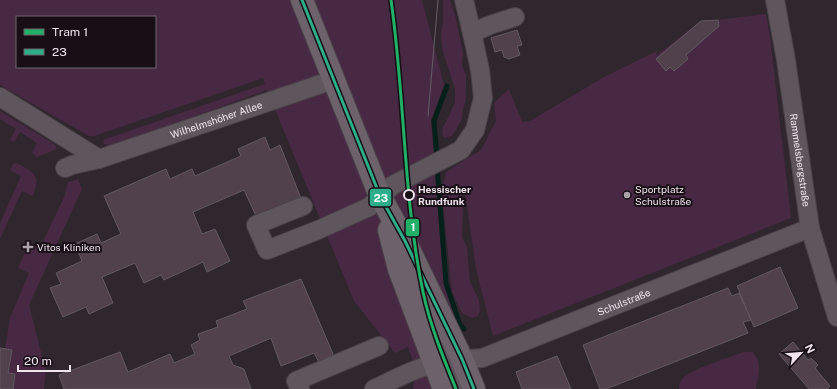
<svg xmlns="http://www.w3.org/2000/svg" width="837" height="389" viewBox="0 0 837 389" font-family="'Public Sans',sans-serif">
<style>
.green{fill:#482944;fill-rule:evenodd}
.lines{fill:none;stroke-linecap:round;stroke-linejoin:round}
.stream{stroke:#05201a;stroke-width:5}
.building{fill:#50414d;stroke:#625961}
.minor-casing{stroke:#4b4249;stroke-width:20}
.major-casing{stroke:#4b4249;stroke-width:24}
.minor{stroke:#5f565d;stroke-width:18}
.major{stroke:#6d626b;stroke-width:22}
.tram{stroke:#655d64;stroke-width:1}
.bus-1-casing{stroke:#170e16;stroke-width:6}
.bus-1{stroke:#2dad89;stroke-width:3}
.tram-1-casing{stroke:#170e16;stroke-width:6}
.tram-1{stroke:#20b068;stroke-width:3}
.stop-dot{fill:#170e16;stroke:#f1e4ee;stroke-width:2}
.poi-dot{fill:#ada2ab;stroke:#170e16;stroke-width:1.5}
.labels{text-anchor:middle;dominant-baseline:central;stroke-width:4;stroke-linejoin:round;paint-order:stroke}
.street-label{font-size:10px;fill:#f1e4ee;stroke:#170e16}
.stop-label{font-size:10px;font-weight:bold;fill:#f1e4ee;stroke:#170e16;text-anchor:start}
.poi-label{font-size:10px;fill:#f1e4ee;stroke:#170e16;text-anchor:start}
.line-badge{stroke:#170e16;stroke-width:1.5}
.badge-label{font-size:11px;text-anchor:middle;font-weight:bold;fill:#fff}
</style>
<rect width="100%" height="100%" fill="#30262e"/>
<g class="green">
<path d="M0 0H422L444 85 431 120 444 285 458 325 424 360 414 364 408 347 395 353 354 301 267 90 115 145H108L104 144 103 141 106 139 265 84 263 78 94 136H89L0 85ZM17 17H155V67H17Z"/>
<polygon points="443,0 450,0 456,19 463,53 462,65 466,75 466,100 463,109 462,119 452,136 444,138 442,134 443,127 450,114 455,102 455,89 443,52 441,36 443,23"/>
<polygon points="766,14 770,37 791,218 493,336 476,269 465,191 461,198 463,208 462,237 467,247 470,282 479,300 480,311 478,316 472,318 462,313 452,292 443,204 443,186 446,172 481,150 496,121 494,103 509,89 522,122 530,121 604,77 657,51 656,56 699,22"/>
<polygon points="0,111 54,144 57,149 37,157 32,153 37,143 20,132 14,142 10,140 16,129 0,119"/>
<path d="M15 163C20 164 23 166 27 169 39 176 38 183 33 196L22 191 0 239V223L21 176 10 170 13 164Z"/>
<polygon points="78,179 82,189 29,305 46,372 44,389 13,389 15,374 8,373 12,350 5,349 10,318 29,273 18,268 29,244 40,248 65,195 68,182"/>
<path d="M744 352H753C763 365 758 374 756 389H679C679 385 681 380 683 378 690 370 732 356 744 352Z"/>
<polygon points="424,374 431,379 435,389 413,389 415,378"/>
</g>
<g class="lines">
<g class="stream">
<polyline points="437,158 434,121 447,86"/>
<polyline points="437,166 446,283 460,325 464,329"/>
</g>
</g>
<g class="building">
<polygon points="718,20 719,26 686,55 688,59 674,71 670,67 666,71 656,59 701,21"/>
<polygon points="517,30 522,45 517,46 520,55 509,59 504,57 502,50 495,52 491,38"/>
<polygon points="265,137 270,150 280,145 302,201 257,218 244,190 193,212 202,234 215,229 230,261 207,272 203,262 164,280 161,275 144,283 135,263 102,277 113,303 89,314 86,307 63,317 50,288 61,284 56,273 82,261 75,244 97,234 101,243 121,234 104,196 166,169 170,179 192,169 195,176 241,156 238,149"/>
<polygon points="780,267 798,308 754,327 737,286"/>
<polygon points="301,279 333,354 319,362 314,353 281,366 271,338 229,356 233,365 244,369 251,389 64,389 59,375 120,352 128,372 170,354 174,363 195,354 191,345 200,340 198,334 218,327 216,321 247,309 243,301"/>
<polygon points="728,288 732,296 739,293 751,320 743,322 748,333 606,389 600,389 583,345"/>
<polygon points="793,342 808,360 811,358 818,365 815,368 830,386 827,389 809,389 779,354"/>
<polygon points="0,348 12,350 8,373 15,374 13,389 0,389"/>
<polygon points="557,356 571,389 522,389 516,372"/>
</g>
<g class="lines">
<g class="minor-casing">
<g id="minor">
<path id="s1" d="M775 0 786 60 810 228 837 317"/>
<polyline points="472,33 490,25 515,17"/>
<polyline points="0,97 99,159"/>
<path id="s2" d="M65 168 72 165 99 159 333 80"/>
<polyline points="303,206 256,225 267,250 318,230 369,207 393,185 461,150 475,130 483,98 480,70 472,33 464,0"/>
<polyline points="435,322 460,389"/>
<polyline points="300,389 296,381 379,346"/>
<path id="s3" d="M374 389C394 380 414 368 435 364 451 360 466 359 482 358L810 228"/>
</g>
</g>
<g class="major-casing">
<g id="major">
<polyline points="302,0 380,196 405,241 462,359 474,389"/>
<polyline points="389,230 399,269 444,389"/>
</g>
</g>
<use href="#minor" class="minor"/>
<use href="#major" class="major"/>
<polyline class="tram" points="428,116 438,0"/>
<g class="bus-1-casing">
<polyline id="bus-1" points="302,0 380,196 405,241 462,359 474,389"/>
</g>
<use href="#bus-1" class="bus-1"/>
<g class="tram-1-casing">
<path id="tram-1" d="M391 0C405 97 403 196 423 292 430 325 443 357 456 389"/>
</g>
<use href="#tram-1" class="tram-1"/>
</g>
<circle class="stop-dot" cx="409" cy="195" r="5"/>
<g class="poi-dot">
<circle cx="627" cy="195" r="4"/>
<path d="M26 241h4v4h4v4h-4v4h-4v-4h-4v-4h4z"/>
</g>
<g class="labels">
<g class="street-label">
<text stroke="none"><textPath href="#s2" startOffset="159">Wilhelmshöher Allee</textPath></text>
<text stroke="none"><textPath href="#s1" startOffset="162">Rammelsbergstraße</textPath></text>
<text stroke="none"><textPath href="#s3" startOffset="266">Schulstraße</textPath></text>
</g>
<g class="stop-label">
<text x="418" y="189">Hessischer<tspan x="418" dy="12">Rundfunk</tspan></text>
</g>
<g class="poi-label">
<text x="635" y="189">Sportplatz<tspan x="635" dy="12">Schulstraße</tspan></text>
<text x="37" y="247">Vitos Kliniken</text>
</g>
</g>
<g class="line-badge">
<rect x="369" y="188" width="23" height="19" rx="4" fill="#2dad89"/>
<rect x="405" y="218" width="15" height="19" rx="4" fill="#20b068"/>
</g>
<g class="badge-label">
<text x="381" y="202">23</text>
<text x="413" y="231">1</text>
</g>
<rect x="16" y="16" width="140" height="52" fill="#170e16" stroke="#6e646c"/>
<rect x="24" y="29" width="20" height="6" fill="#20b068" stroke="#6e646c"/>
<text x="52" y="36" font-size="12" fill="#f1e4ee">Tram 1</text>
<rect x="24" y="49" width="20" height="6" fill="#2dad89" stroke="#6e646c"/>
<text x="52" y="56" font-size="12" fill="#f1e4ee">23</text>
<g transform="translate(801 353) rotate(64)" stroke="#170e16" stroke-width="3" paint-order="stroke">
<path d="M0-3L7 15L0 10L-7 15Z" fill="#f1e4ee"/>
<text y="-6" font-size="11" font-weight="bold" text-anchor="middle" fill="#f1e4ee">N</text>
</g>
<path d="M18 365v6h52v-6" fill="none" stroke="#f1e4ee" stroke-width="2"/>
<text x="24" y="365" font-size="12" fill="#f1e4ee" stroke="#170e16" stroke-width="3" paint-order="stroke">20 m</text>
</svg>
